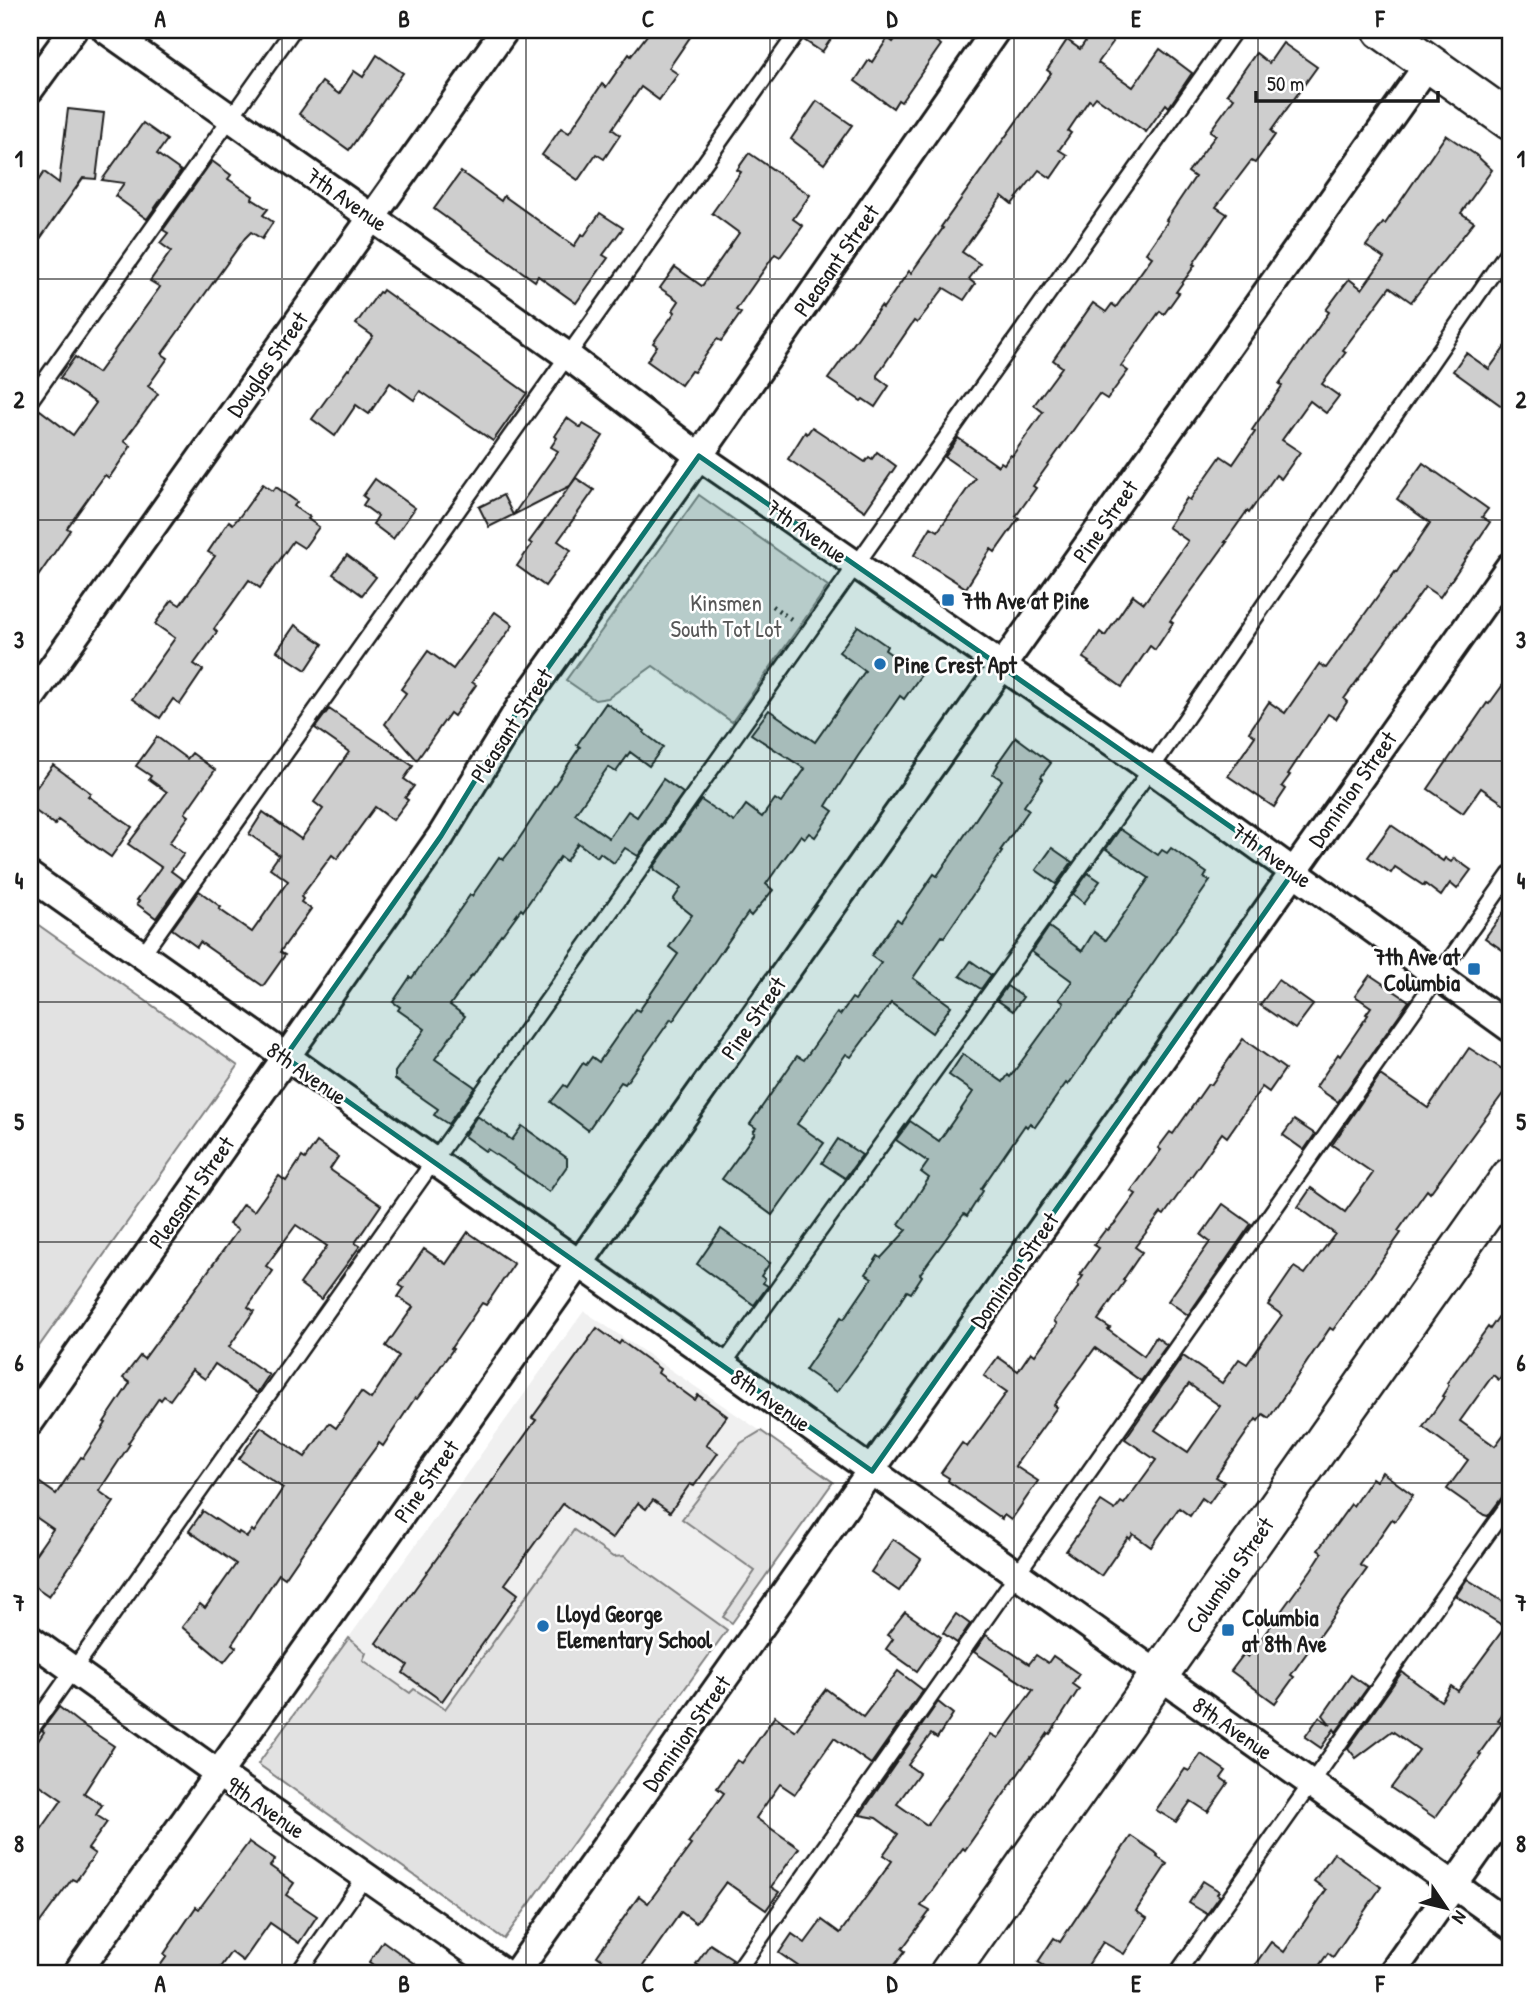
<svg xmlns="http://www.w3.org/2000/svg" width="1540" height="2003" viewBox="0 0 1540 2003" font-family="'Patrick Hand',sans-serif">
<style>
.built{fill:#f0f0f0}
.green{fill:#e2e2e2;stroke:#7f7f7f;stroke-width:2}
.building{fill:#cecece;stroke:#1c1c1c;stroke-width:2;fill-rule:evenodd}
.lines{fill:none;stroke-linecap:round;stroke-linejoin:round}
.lane-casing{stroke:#1c1c1c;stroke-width:19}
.street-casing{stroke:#1c1c1c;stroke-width:32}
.secondary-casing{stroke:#1c1c1c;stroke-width:42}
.path{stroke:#1c1c1c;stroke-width:4.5;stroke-dasharray:2 5;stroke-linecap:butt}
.lane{stroke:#fff;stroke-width:14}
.street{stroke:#fff;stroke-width:26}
.secondary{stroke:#fff;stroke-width:37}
.marked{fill:#0f766e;fill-opacity:0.2;stroke:#0f766e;stroke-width:5;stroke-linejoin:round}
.grid{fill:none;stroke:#1c1c1c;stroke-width:2;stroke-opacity:0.55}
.poi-dot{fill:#1f6fb2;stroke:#fff;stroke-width:2.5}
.labels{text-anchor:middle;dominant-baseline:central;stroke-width:5;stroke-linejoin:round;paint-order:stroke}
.street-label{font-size:23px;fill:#1c1c1c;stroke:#fff}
.poi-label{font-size:23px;font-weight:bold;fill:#1c1c1c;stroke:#fff;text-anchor:start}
.park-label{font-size:23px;fill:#575757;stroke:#fff}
.neatline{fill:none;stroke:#1c1c1c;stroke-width:2.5}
.grid-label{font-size:23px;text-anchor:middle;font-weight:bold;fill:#1c1c1c}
</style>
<rect width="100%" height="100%" fill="#fff"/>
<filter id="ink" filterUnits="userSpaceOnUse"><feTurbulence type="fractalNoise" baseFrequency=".0143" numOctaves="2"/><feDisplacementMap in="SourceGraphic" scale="14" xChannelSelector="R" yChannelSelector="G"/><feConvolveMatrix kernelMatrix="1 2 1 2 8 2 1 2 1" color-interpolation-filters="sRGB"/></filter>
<g filter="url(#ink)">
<polygon class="built" points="584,1311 768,1436 833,1482 504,1939 258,1764"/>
<g class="green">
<polygon points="699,495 828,586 732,722 653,666 608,698 595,700 566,680"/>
<polygon points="30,919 238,1066 30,1359"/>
<polygon points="761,1431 833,1482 732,1623 723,1617 755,1571 682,1519 741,1443"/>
<polygon points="574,1530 613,1557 624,1556 727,1630 504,1939 258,1764 349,1638 366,1653 363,1660 410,1693 414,1689 445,1709"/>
</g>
<g class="building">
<polygon points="651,30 695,30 669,68 678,74 659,100 641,87 612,129 620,135 604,159 596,154 578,180 542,155 561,128 569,133 602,84 606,87 629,54 631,56"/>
<polygon points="808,30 837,30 822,52 804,40"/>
<polygon points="902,30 920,30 941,45 901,102 898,100 893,108 855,81 869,60 872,62 888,38 893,42"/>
<polygon points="1093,30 1096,30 1113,42 1098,63 1133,87 1160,49 1192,73 1169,107 1166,104 1146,132 1096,97 1092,102 1089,100 1068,131 1071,133 1059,150 1067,155 1051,178 1039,170 1012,204 1002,196 962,252 980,264 969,279 975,284 964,300 944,288 917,323 914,321 877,375 877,377 889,386 875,407 863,399 861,401 828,379 881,306 883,308 909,271 911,273 943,228 941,227 1051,73 1047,70 1067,40 1080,49"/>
<polygon points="1283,43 1317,67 1271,131 1275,135 1255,163 1251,161 1216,207 1227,214 1193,264 1195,265 1176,292 1179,293 1164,314 1160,311 1121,366 1128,371 1107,399 1099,394 1033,486 1036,488 1016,516 1019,518 995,552 991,549 966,588 914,555 931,527 938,531 975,478 945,457 958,438 998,466 1001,462 1004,464 1010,455 1012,456 1043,412 1034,405 1062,367 1053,360 1093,303 1106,312 1112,304 1116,307 1152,257 1146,253 1168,221 1166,220 1195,177 1188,172 1216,135 1210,131 1234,98 1227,94 1256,53 1269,63"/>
<polygon points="377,55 403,73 349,150 299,114 322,82 339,94 354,71 363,77"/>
<polygon points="817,101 852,125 824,164 791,139"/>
<polygon points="68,109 104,113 96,179 83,178 30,253 30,193 44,172 59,183"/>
<polygon points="143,123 167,140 157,154 181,171 147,219 115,196 124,183 102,180"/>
<polygon points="1446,135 1476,155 1492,170 1461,213 1474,222 1411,302 1390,287 1343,350 1346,352 1322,384 1339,396 1326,413 1310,401 1282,440 1300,452 1281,479 1276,475 1249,513 1247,511 1225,542 1227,542 1170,621 1173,623 1155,650 1150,646 1122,687 1088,663 1089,662 1083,658 1100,632 1105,636 1133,595 1144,603 1188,541 1168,527 1187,498 1190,500 1221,456 1233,464 1255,432 1252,430 1282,386 1279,384 1329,312 1326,310 1349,279 1362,289 1384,258 1366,246 1383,223 1385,224"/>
<polygon points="749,153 810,195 793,219 803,226 780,257 775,254 736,310 741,313 721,341 717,339 694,372 691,371 681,385 647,361 657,346 653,343 675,312 673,310 679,301 660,288 675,267 702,286 739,233 712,213 741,172 737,170"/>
<polygon points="212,161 231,175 228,179 253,196 252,199 268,209 263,215 273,222 262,239 251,232 245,238 162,354 168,358 148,386 158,394 124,441 131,446 109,478 105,475 67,528 70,530 30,588 30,424 40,410 73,435 96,403 60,378 75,357 98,373 160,287 150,281 171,251 160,243 168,233 163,230"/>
<polygon points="461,172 501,201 504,196 574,246 582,234 584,236 600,213 623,228 603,255 608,258 576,303 538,276 535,281 434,209"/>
<polygon points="383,290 527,393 493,441 422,392 420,391 414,400 390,383 369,414 356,405 335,436 312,419 348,369 349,370 373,336 356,324 379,292 381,293"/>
<polygon points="1510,340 1510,412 1453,371 1466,353 1489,369"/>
<polygon points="567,418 581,428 583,424 603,436 570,486 513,515 558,451 551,447 557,438 555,436"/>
<polygon points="812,427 865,462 869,457 872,459 877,452 896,466 865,511 788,459 805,432 807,434"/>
<polygon points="1423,463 1488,509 1482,517 1490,522 1440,597 1425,587 1344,699 1347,702 1336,719 1328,714 1288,774 1290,775 1282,786 1286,789 1274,807 1228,776 1255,736 1249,732 1269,702 1285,713 1319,664 1326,668 1395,572 1396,573 1430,523 1397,499"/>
<polygon points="576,478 594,490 558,541 571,550 545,586 517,566 532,544 529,542"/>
<polygon points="375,479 415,508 393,539 373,524 378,516 363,505 367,499 363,496"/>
<polygon points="263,484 273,491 276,487 297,502 294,506 310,517 308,519 319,527 304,548 293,541 260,588 249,580 214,629 217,632 194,664 203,670 180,704 173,699 160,718 132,699 175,638 155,624 172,600 180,605 215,556 208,552 229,521 233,524 240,516"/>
<polygon points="503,495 513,515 489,527 479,507"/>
<polygon points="347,555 376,577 362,595 333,574"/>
<polygon points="495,612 513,625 472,682 476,685 454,716 450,713 417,760 385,724 406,693 401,689 428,651 453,669"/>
<polygon points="295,625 323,644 306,670 277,651"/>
<polygon points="858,626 887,646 885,650 921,675 904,699 900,696 858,756 829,801 826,806 833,811 815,837 809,833 805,838 801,835 766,884 773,890 751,916 748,913 673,1021 671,1019 625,1084 621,1082 588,1130 551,1102 564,1085 567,1087 583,1063 586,1065 592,1057 599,1062 636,1009 639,1011 678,954 669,947 692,915 673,900 681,888 655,870 654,867 701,800 734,822 746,805 762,817 775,799 781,803 805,769 751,734 769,710 815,742 865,671 839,652"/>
<polygon points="1510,675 1510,808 1481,788 1463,813 1428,789 1487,703 1489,704"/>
<polygon points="606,703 645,731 644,733 663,747 649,766 630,752 616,772 608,767 575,814 609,838 628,811 637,817 663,779 683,793 638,856 625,848 614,863 600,853 597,857 578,843 566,861 560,857 523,911 521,909 502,935 501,934 473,976 472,975 450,1005 465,1016 435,1059 475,1087 448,1124 434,1115 438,1109 395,1079 395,1072 425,1029 398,1010 400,1007 393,1002 410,977 412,978 470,895 472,896 499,857 503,860 515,845 580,747 577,745"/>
<polygon points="329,709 413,766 404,779 414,786 405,798 408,800 393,820 375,807 337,859 332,855 301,897 303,899 301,902 311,909 280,952 285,955 263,986 200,942 197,947 172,929 199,891 221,907 219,909 252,932 288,881 270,868 279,855 249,834 263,812 301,839 323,809 314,802 349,752 315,728"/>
<polygon points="157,737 187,759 192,753 215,770 185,813 189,816 169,843 184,854 171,871 183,880 156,918 137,904 139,901 137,900 161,867 128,844 167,792 149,779 151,776 136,766"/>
<polygon points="1016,737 1051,763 1041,777 1043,779 1024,806 1029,810 1000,851 1002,852 944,937 942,936 913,978 951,1006 932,1033 891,1003 851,1057 846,1054 797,1124 824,1143 772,1215 722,1179 755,1133 753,1132 756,1128 750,1124 797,1056 804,1060 837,1013 840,1015 852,998 855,1000 881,963 871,956 897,919 901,922 934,874 937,876 1002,780 993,774 998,765 997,764"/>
<polygon points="53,765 91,793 88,796 132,827 111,857 58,820 55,825 30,807 30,796"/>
<polygon points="1391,825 1443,861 1445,858 1451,862 1454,858 1471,870 1457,889 1450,883 1441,896 1425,884 1424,886 1395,867 1391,873 1368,857"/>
<polygon points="1120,829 1158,855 1162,850 1167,853 1171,848 1207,873 1204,878 1210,881 1068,1085 1066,1083 1035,1127 1030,1123 1027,1127 1025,1125 981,1189 983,1191 967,1216 964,1214 920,1274 922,1276 911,1293 907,1291 876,1339 837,1392 805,1370 841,1317 844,1319 872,1278 866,1274 878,1256 881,1258 907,1230 899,1224 929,1178 921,1172 928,1162 896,1140 910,1121 939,1141 973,1092 949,1075 963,1054 1003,1082 1008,1075 1010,1077 1064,1003 1059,999 1072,981 1032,952 1049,927 1082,951 1094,932 1106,940 1149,878 1106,849"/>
<polygon points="1052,848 1072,862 1056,884 1036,870"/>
<polygon points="1088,873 1100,881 1084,903 1073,894"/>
<polygon points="1510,903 1510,955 1485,938"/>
<polygon points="971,961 991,975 981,989 960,976"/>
<polygon points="1370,975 1409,1001 1338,1102 1316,1087 1338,1054 1340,1056 1368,1015 1366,1014 1371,1007 1355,996"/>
<polygon points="1278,980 1313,1005 1295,1029 1260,1005"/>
<polygon points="1007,986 1023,997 1013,1011 997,1000"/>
<polygon points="1243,1039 1285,1069 1269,1092 1262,1087 1227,1137 1222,1133 1164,1215 1161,1213 1135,1247 1142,1252 1123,1280 1125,1281 1098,1320 1110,1328 1108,1330 1144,1356 1156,1337 1167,1345 1141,1381 1095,1348 1054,1405 1057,1407 1015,1466 1038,1481 1011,1520 1004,1515 1002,1519 948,1481 949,1478 941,1473 962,1443 967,1447 1007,1392 984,1376 998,1357 1018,1371 1031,1352 1035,1355 1057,1324 1054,1321 1079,1286 1077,1285 1083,1276 1080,1275 1099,1248 1094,1245 1106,1229 1108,1230 1115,1223 1136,1194 1131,1191 1161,1150 1158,1148 1170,1132 1173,1134 1208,1084 1211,1085"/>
<path d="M1469 1048 1510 1074V1084L1430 1193 1427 1190 1398 1231 1401 1233 1333 1330 1330 1328 1269 1418 1263 1414 1258 1421 1256 1419 1216 1477 1224 1482 1209 1503 1202 1498 1190 1516 1179 1508 1151 1547 1133 1534 1130 1539 1128 1537 1101 1576 1066 1551 1101 1501 1115 1510 1121 1502 1124 1504 1156 1460 1125 1439 1183 1356 1222 1383 1239 1359 1247 1364 1282 1315 1268 1305 1294 1267 1305 1274 1335 1234 1298 1207 1311 1188 1345 1212 1373 1173 1332 1145 1380 1075 1428 1108ZM1189 1384 1220 1406 1188 1452 1155 1430Z"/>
<polygon points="477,1116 512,1140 522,1126 567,1158 567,1166 549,1192 510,1164 487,1149 485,1151 464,1136"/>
<polygon points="1294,1120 1315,1134 1304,1150 1283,1135"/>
<polygon points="838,1139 862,1155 845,1178 822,1163"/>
<polygon points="317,1142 338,1157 330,1169 332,1171 381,1205 355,1243 360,1246 321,1299 300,1284 327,1246 296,1225 266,1266 273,1271 248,1307 254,1311 229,1347 269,1375 257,1393 215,1364 205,1379 192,1370 170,1400 164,1396 161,1400 159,1398 128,1443 130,1444 99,1491 114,1502 49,1596 30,1583 30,1562 53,1529 30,1513 30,1498 40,1483 56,1494 81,1457 83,1458 106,1423 104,1422 130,1383 123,1378 140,1356 144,1359 238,1230 229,1224 243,1204 254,1211 279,1176 286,1181 302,1157 305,1159"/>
<polygon points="1223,1204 1251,1224 1188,1315 1168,1301 1210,1242 1201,1235"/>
<polygon points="721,1229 770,1263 761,1276 765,1279 763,1283 768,1286 754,1305 697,1264"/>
<polygon points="468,1232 514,1264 486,1305 482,1303 451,1348 453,1349 417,1399 415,1398 383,1446 379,1443 362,1466 285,1578 279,1574 232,1644 236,1647 224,1662 182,1627 200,1604 205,1608 236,1564 189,1531 203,1511 238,1534 239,1532 247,1537 252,1530 254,1532 283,1488 239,1459 261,1427 305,1457 329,1423 336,1428 361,1392 371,1399 399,1356 386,1346 413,1307 398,1297 404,1288 399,1285 424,1249 446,1264"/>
<polygon points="1510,1300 1510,1365 1499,1380 1493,1375 1460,1421 1495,1446 1510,1426 1510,1492 1503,1496 1488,1516 1484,1515 1447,1489 1468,1460 1423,1427 1444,1397 1442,1396 1449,1385 1447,1383 1488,1327 1490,1329"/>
<polygon points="597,1328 619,1344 621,1341 660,1369 658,1373 695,1400 698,1395 727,1416 706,1445 718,1453 694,1486 690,1484 670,1512 653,1500 646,1509 638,1503 612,1539 563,1504 505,1584 518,1594 442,1701 403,1673 408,1665 376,1643 536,1420 532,1418"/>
<polygon points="1382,1472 1413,1495 1395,1521 1392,1519 1360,1565 1367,1569 1291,1675 1294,1677 1275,1703 1231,1671 1244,1654 1248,1657 1311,1570 1322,1553 1318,1550 1351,1504 1353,1506 1372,1478 1376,1481"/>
<polygon points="893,1539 921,1559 899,1591 871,1572"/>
<polygon points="1467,1579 1510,1606 1510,1704 1498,1720 1502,1722 1479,1754 1481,1755 1435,1818 1391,1788 1419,1750 1392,1731 1356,1758 1348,1748 1402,1672 1441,1701 1451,1686 1458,1691 1505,1627 1456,1596"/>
<polygon points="905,1612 941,1637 917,1671 886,1649 893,1639 887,1635"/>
<polygon points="956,1614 970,1624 957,1643 943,1633"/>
<polygon points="986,1635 1029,1664 1036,1655 1048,1663 1053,1656 1079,1674 1072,1684 1079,1689 1050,1734 1048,1733 1031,1758 1030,1757 965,1850 963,1848 921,1906 930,1911 902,1949 905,1951 889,1973 808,1973 779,1953 792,1934 805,1943 822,1920 840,1933 892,1861 883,1855 898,1834 876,1818 860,1815 938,1702 953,1714 937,1738 931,1734 908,1765 919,1773 897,1804 927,1825 991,1734 998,1738 1033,1690 974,1652"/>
<polygon points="898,1671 923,1690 871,1764 834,1738 795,1794 780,1784 756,1818 799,1848 771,1887 779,1892 766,1910 726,1882 696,1923 681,1912 638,1973 606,1973 611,1966 597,1956 639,1896 648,1903 691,1845 688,1843 724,1793 717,1788 737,1760 742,1763 775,1716 795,1731 826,1689 863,1717"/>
<polygon points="1351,1675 1368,1687 1336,1732 1334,1729 1321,1748 1305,1737 1319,1717 1331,1725 1323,1715"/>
<polygon points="59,1707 78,1722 114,1746 84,1793 102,1805 96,1815 107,1822 88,1849 95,1854 76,1881 72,1879 30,1936 30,1845 62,1800 30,1778 30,1753 44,1732 42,1730"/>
<polygon points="1201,1754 1226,1771 1221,1778 1228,1783 1208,1812 1191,1801 1176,1822 1156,1810 1185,1769 1189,1771"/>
<polygon points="1131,1836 1155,1852 1158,1855 1157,1857 1167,1864 1136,1911 1147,1918 1124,1954 1103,1942 1083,1973 1056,1973 1038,1962 1054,1938 1060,1942"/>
<polygon points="249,1842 275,1860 270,1866 294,1883 286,1895 317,1916 299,1943 270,1923 243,1961 231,1952 216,1973 155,1973 167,1956 164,1954 196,1907 199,1909"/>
<polygon points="1334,1853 1381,1887 1333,1957 1328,1953 1314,1973 1249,1973 1271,1942 1284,1952 1326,1890 1314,1881"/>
<polygon points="1203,1881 1219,1891 1217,1894 1220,1896 1207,1914 1189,1903"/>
<polygon points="383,1941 427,1973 385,1973 369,1962"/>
<polygon points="710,1944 733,1959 723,1973 710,1973 696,1964"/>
</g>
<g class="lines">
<g class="lane-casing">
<g id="lane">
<polyline points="30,401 293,30"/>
<polyline points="142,955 799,30"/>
<polyline points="723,1365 1151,769 1510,248"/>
<polyline points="30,1731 1235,30"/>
<polyline points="298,1973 366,1876"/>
<polyline points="736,1973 1510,874"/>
<polyline points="1177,1973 1510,1502"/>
</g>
</g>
<g class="street-casing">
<g id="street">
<polyline points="106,30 568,356 699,456 1151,769 1510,1028"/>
<polyline points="30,89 73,30"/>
<polyline points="30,699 505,30"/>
<polyline points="30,876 723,1365 1510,1925"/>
<polyline points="30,1422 441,836 520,707 699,456 996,30"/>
<polyline points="30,1639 219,1774 504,1973"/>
<polyline points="77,1973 1429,63"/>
<polyline points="516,1973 1510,566"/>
<polyline points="1392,1973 1510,1806"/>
</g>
</g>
<g class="secondary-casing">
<g id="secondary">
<polyline points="1382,30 1510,121"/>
<polyline points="949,1973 1510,1177"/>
</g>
</g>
<polyline class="path" points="772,606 794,621"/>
<use href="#lane" class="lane"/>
<use href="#street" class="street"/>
<use href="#secondary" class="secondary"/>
</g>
</g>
<path class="marked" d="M699 456 1294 871 872 1471 285 1057 441 836 520 707Z"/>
<path class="grid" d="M282 30V1973M526 30V1973M770 30V1973M1014 30V1973M1258 30V1973M30 279H1510M30 520H1510M30 761H1510M30 1002H1510M30 1242H1510M30 1483H1510M30 1724H1510"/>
<g class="poi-dot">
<rect x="941" y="593" width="14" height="14" rx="3.5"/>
<circle cx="880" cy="664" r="7"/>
<rect x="1467" y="962" width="14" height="14" rx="3.5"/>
<circle cx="543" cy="1626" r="7"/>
<rect x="1221" y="1623" width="14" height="14" rx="3.5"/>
</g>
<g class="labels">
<g class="street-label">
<text transform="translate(347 199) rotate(35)">7th Avenue</text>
<text transform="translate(836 260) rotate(-55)">Pleasant Street</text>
<text transform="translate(267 364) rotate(-55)">Douglas Street</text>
<text transform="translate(1105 521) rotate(-55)">Pine Street</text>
<text transform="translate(807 531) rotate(35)">7th Avenue</text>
<text transform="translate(511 725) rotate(-57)">Pleasant Street</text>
<text transform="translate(1352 789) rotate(-55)">Dominion Street</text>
<text transform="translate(1272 855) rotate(36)">7th Avenue</text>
<text transform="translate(753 1018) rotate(-55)">Pine Street</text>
<text transform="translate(307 1073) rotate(35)">8th Avenue</text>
<text transform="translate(191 1192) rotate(-55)">Pleasant Street</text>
<text transform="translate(1014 1270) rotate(-55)">Dominion Street</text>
<text transform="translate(771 1400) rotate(35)">8th Avenue</text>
<text transform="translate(426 1481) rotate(-55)">Pine Street</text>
<text transform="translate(1229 1575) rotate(-55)">Columbia Street</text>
<text transform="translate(1233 1728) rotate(35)">8th Avenue</text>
<text transform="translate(686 1733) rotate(-55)">Dominion Street</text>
<text transform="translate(266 1807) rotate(35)">9th Avenue</text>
</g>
<g class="poi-label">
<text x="962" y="600">7th Ave at Pine</text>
<text x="894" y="664">Pine Crest Apt</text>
<text x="1460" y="956" text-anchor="end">7th Ave at<tspan x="1460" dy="26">Columbia</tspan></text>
<text x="557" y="1613">Lloyd George<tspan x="557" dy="26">Elementary School</tspan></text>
<text x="1242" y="1617">Columbia<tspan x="1242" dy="26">at 8th Ave</tspan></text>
</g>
<g class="park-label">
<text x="726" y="602">Kinsmen<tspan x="726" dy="26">South Tot Lot</tspan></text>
</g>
</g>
<rect width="1540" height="2003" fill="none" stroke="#fff" stroke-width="77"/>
<g transform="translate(1446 1908) rotate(125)" stroke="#ffffff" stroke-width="5" paint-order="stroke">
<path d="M0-5L12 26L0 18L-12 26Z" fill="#1c1c1c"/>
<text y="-10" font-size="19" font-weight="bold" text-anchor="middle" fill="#1c1c1c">N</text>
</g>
<path d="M1256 91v10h182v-10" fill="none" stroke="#1c1c1c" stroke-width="3.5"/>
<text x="1267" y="91" font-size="21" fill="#1c1c1c" stroke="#ffffff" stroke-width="5" paint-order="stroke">50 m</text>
<rect x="38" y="38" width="1464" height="1927" class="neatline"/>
<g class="grid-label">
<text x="160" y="27">A</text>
<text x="404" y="27">B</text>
<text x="648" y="27">C</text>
<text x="892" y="27">D</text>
<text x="1136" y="27">E</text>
<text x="1380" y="27">F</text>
<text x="19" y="167">1</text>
<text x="1521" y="167">1</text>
<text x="19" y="408">2</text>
<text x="1521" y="408">2</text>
<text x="19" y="648">3</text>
<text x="1521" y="648">3</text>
<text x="19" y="889">4</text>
<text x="1521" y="889">4</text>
<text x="19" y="1130">5</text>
<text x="1521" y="1130">5</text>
<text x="19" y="1371">6</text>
<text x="1521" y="1371">6</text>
<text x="19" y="1611">7</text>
<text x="1521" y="1611">7</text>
<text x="19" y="1852">8</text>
<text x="1521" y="1852">8</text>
<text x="160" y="1992">A</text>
<text x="404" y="1992">B</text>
<text x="648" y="1992">C</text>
<text x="892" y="1992">D</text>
<text x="1136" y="1992">E</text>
<text x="1380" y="1992">F</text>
</g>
</svg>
